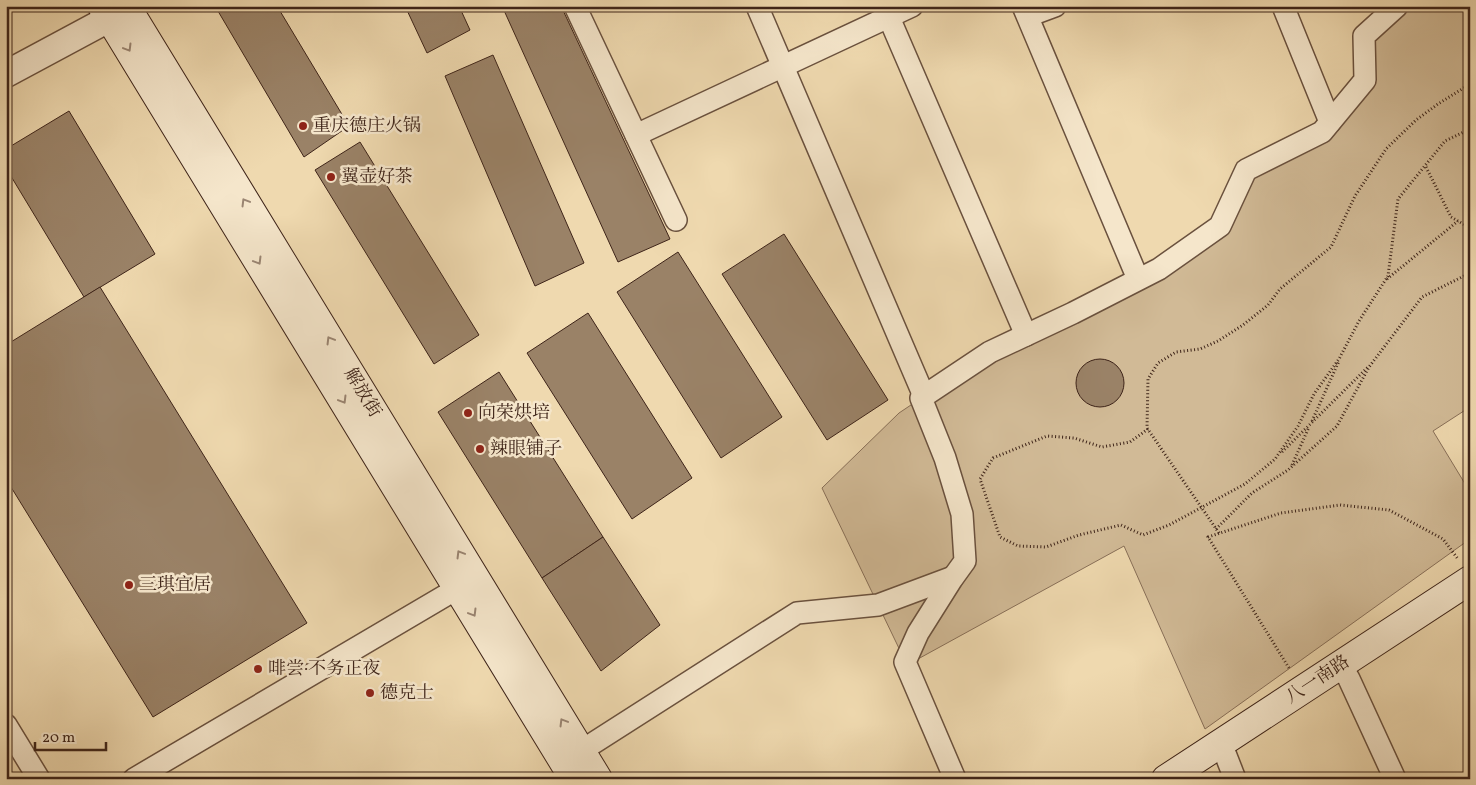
<svg xmlns="http://www.w3.org/2000/svg" width="1476" height="785" viewBox="0 0 1476 785" font-family="Vollkorn,'Noto Serif SC',serif">
<style>
.green{fill:#d1ba96;stroke:#886f58}
.building{fill:#9a8267;stroke:#3e2419}
.lines{fill:none;stroke-linecap:round;stroke-linejoin:round}
.minor-casing{stroke:#6a513e;stroke-width:24}
.tertiary-casing{stroke:#6a513e;stroke-width:29}
.secondary-casing{stroke:#3e2419;stroke-width:30}
.path{stroke:#3e2419;stroke-width:3;stroke-dasharray:1 2.5;stroke-linecap:butt}
.minor{stroke:#f5e6cb;stroke-width:21}
.tertiary{stroke:#f5e6cb;stroke-width:26}
.secondary{stroke:#f5e6cb;stroke-width:28}
.oneway{stroke:#9a8572}
.poi-dot{fill:#8f2418;stroke:#f5e6cb;stroke-width:2}
.labels{text-anchor:middle;dominant-baseline:central;stroke-width:5;stroke-linejoin:round;paint-order:stroke}
.poi-label{font-size:18px;fill:#3e2419;stroke:#f5e6cb;text-anchor:start}
.street-label{font-size:18px;fill:#3e2419;stroke:#f5e6cb}
</style>
<rect width="100%" height="100%" fill="#efd9af"/>
<filter id="stains"><feTurbulence type="fractalNoise" baseFrequency=".004" numOctaves="4"/><feColorMatrix values="0 0 0 0 .2 0 0 0 0 .09 0 0 0 0 .02 0 0 0 .5 -.17"/></filter>
<radialGradient id="worn" r=".72"><stop offset=".6" stop-color="#630" stop-opacity="0"/><stop offset="1" stop-color="#630" stop-opacity=".3"/></radialGradient>
<polygon class="green" points="1398,6 1470,6 1470,407 1433,431 1470,492 1470,539 1205,729 1124,546 907,665 822,488 899,413 990,352 1227,220 1246,170 1321,133 1365,81 1364,36"/>
<g class="building">
<polygon points="215,6 277,6 349,126 304,157"/>
<polygon points="405,6 459,6 470,30 427,53"/>
<polygon points="502,6 561,6 670,239 618,262"/>
<polygon points="493,55 584,263 535,286 445,76"/>
<polygon points="69,111 155,254 84,297 6,168 6,149"/>
<polygon points="360,142 479,335 434,364 315,170"/>
<polygon points="784,234 888,400 827,440 722,274"/>
<polygon points="678,252 782,417 721,458 617,292"/>
<polygon points="100,287 307,623 153,717 6,479 6,345"/>
<polygon points="588,313 692,478 632,519 527,353"/>
<circle cx="1100" cy="383" r="24"/>
<polygon points="499,372 603,537 542,578 438,412"/>
<polygon points="603,537 660,625 601,671 542,578"/>
</g>
<g class="lines">
<g class="minor-casing">
<g id="minor">
<polyline points="575,6 676,220"/>
<polyline points="757,6 924,396"/>
<polyline points="884,6 1026,335"/>
<polyline points="1023,6 1138,279"/>
<polyline points="1283,6 1330,122"/>
<polyline points="1028,16 1055,6"/>
<polyline points="636,135 912,6"/>
<polyline points="1341,665 1349,679 1395,779"/>
<polyline points="6,725 39,779"/>
<polyline points="1221,743 1235,779"/>
<polyline points="581,751 797,613 878,605 953,577"/>
<polyline points="134,779 470,581"/>
<polyline points="955,779 905,662 918,633 952,579 965,561 962,514 945,458 921,398 990,352 1073,313 1159,269 1220,226 1246,170 1322,132 1365,80 1364,36 1397,6"/>
</g>
</g>
<g class="tertiary-casing">
<polyline id="tertiary" points="6,74 129,8"/>
</g>
<g class="secondary-casing">
<g id="secondary">
<polyline points="102,6 574,779"/>
<polyline points="126,6 598,779"/>
<polyline points="1166,779 1470,580"/>
</g>
</g>
<g class="path">
<polyline points="1426,167 1451,217 1470,228"/>
<polyline points="1387,279 1458,221"/>
<polyline points="1312,421 1339,361"/>
<polyline points="1148,429 1130,442 1102,447 1074,438 1047,436 993,458 980,479 1000,537 1018,546 1046,547 1079,535 1121,525 1143,535 1169,525 1245,484 1275,459 1298,426 1314,394 1339,359 1359,321 1388,276 1398,199 1445,141 1470,129"/>
<polyline points="1282,452 1368,367"/>
<polyline points="1292,465 1309,427"/>
<polyline points="1216,529 1252,493 1288,470 1337,426 1369,367 1422,297 1470,273"/>
<polyline points="1219,533 1147,428 1148,379 1158,363 1176,352 1200,349 1218,341 1243,325 1268,305 1280,289 1331,247 1355,196 1386,149 1416,120 1438,104 1470,84"/>
<polyline points="1289,668 1208,537 1281,513 1340,505 1389,510 1443,539 1458,559"/>
</g>
<use href="#minor" class="minor"/>
<use href="#tertiary" class="tertiary"/>
<use href="#secondary" class="secondary"/>
</g>
<defs><path id="oneway-chevron" d="M-2-3.5L2.5 0L-2 3.5" fill="none" stroke-width="1.6" stroke-linecap="round" stroke-linejoin="round" transform="scale(1.25)"/></defs>
<g class="oneway">
<use href="#oneway-chevron" transform="translate(128 48) rotate(59)"/>
<use href="#oneway-chevron" transform="translate(245 202) rotate(-121)"/>
<use href="#oneway-chevron" transform="translate(258 261) rotate(59)"/>
<use href="#oneway-chevron" transform="translate(330 340) rotate(-121)"/>
<use href="#oneway-chevron" transform="translate(343 400) rotate(59)"/>
<use href="#oneway-chevron" transform="translate(460 554) rotate(-121)"/>
<use href="#oneway-chevron" transform="translate(473 613) rotate(59)"/>
<use href="#oneway-chevron" transform="translate(563 722) rotate(-121)"/>
</g>
<g class="poi-dot">
<circle cx="303" cy="126" r="5"/>
<circle cx="331" cy="177" r="5"/>
<circle cx="468" cy="413" r="5"/>
<circle cx="480" cy="449" r="5"/>
<circle cx="129" cy="585" r="5"/>
<circle cx="258" cy="669" r="5"/>
<circle cx="370" cy="693" r="5"/>
</g>
<g class="labels">
<g class="poi-label">
<text x="313" y="126">重庆德庄火锅</text>
<text x="341" y="177">翼壶好茶</text>
<text x="478" y="413">向荣烘培</text>
<text x="490" y="449">辣眼铺子</text>
<text x="139" y="585">三琪宜居</text>
<text x="268" y="669">啡尝·不务正夜</text>
<text x="380" y="693">德克士</text>
</g>
<g class="street-label">
<text transform="translate(362 393) rotate(59)">解放街</text>
<text transform="translate(1318 680) rotate(-33)">八一南路</text>
</g>
</g>
<rect width="1476" height="785" fill="none" stroke="#efd9af" stroke-width="25"/>
<rect x="8" y="8" width="1461" height="770" fill="none" stroke="#3e2419" stroke-width="2.5"/>
<rect x="12" y="12" width="1451" height="760" fill="none" stroke="#3e2419"/>
<path d="M35 742v8h71v-8" fill="none" stroke="#3e2419" stroke-width="2.5"/>
<text x="42" y="742" font-size="15" fill="#3e2419" stroke="#f5e6cb" stroke-width="4" paint-order="stroke">20 m</text>
<rect width="100%" height="100%" filter="url(#stains)"/>
<rect width="100%" height="100%" fill="url(#worn)"/>
</svg>
